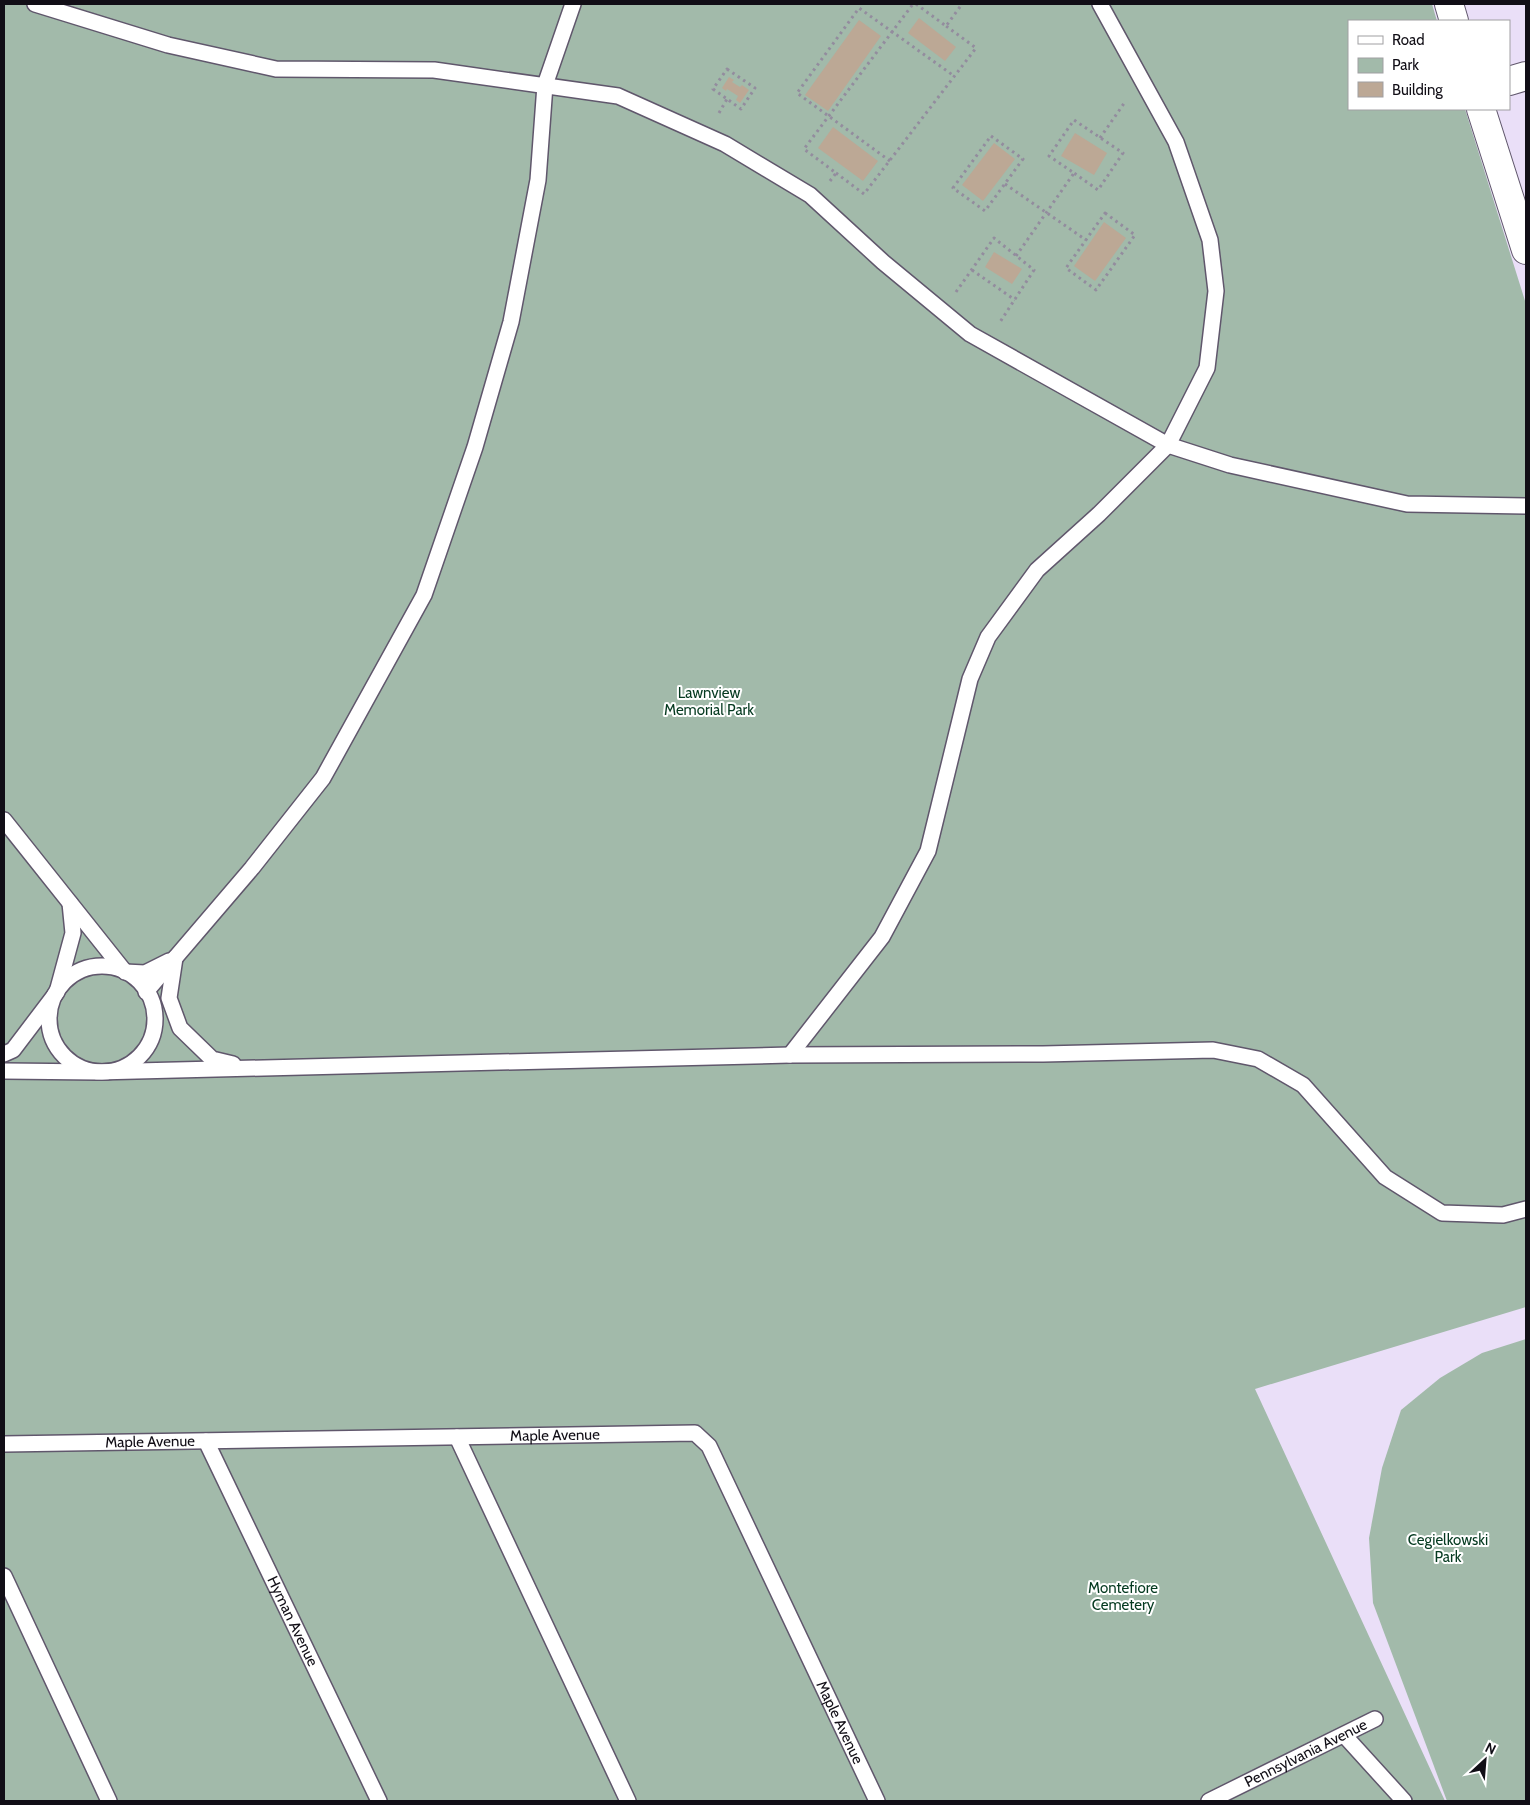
<svg xmlns="http://www.w3.org/2000/svg" width="1530" height="1805" viewBox="0 0 1530 1805" font-family="Cabin,sans-serif">
<style>
.green{fill:#a2baaa}
.building{fill:#bca895}
.lines{fill:none;stroke-linecap:round;stroke-linejoin:round}
.service-casing{stroke:#60576c;stroke-width:18}
.minor-casing{stroke:#60576c;stroke-width:30}
.path{stroke:#938c9e;stroke-width:3;stroke-dasharray:2.5 4;stroke-linecap:butt}
.service{stroke:#fff;stroke-width:15}
.minor{stroke:#fff;stroke-width:28}
.labels{text-anchor:middle;dominant-baseline:central;stroke-width:4;stroke-linejoin:round;paint-order:stroke}
.park-label{font-size:15px;fill:#053a20;stroke:#fff}
.street-label{font-size:15px;fill:#110e16;stroke:#fff}
</style>
<rect width="100%" height="100%" fill="#eadff8"/>
<g class="green">
<polygon points="4,4 1432,4 1437,21 1349,21 1349,109 1465,109 1526,304 1526,1307 1255,1389 1445,1801 4,1801"/>
<polygon points="1526,1339 1526,1801 1447,1801 1373,1603 1369,1538 1382,1468 1401,1410 1440,1378 1482,1353"/>
</g>
<g class="building">
<polygon points="919,18 956,47 945,61 908,33"/>
<polygon points="859,20 881,36 828,111 805,95"/>
<polygon points="729,77 734,80 732,82 740,87 742,85 749,90 740,103 736,100 738,96 727,89 726,91 722,88"/>
<polygon points="833,127 878,161 863,181 818,148"/>
<polygon points="1075,133 1107,153 1094,175 1061,156"/>
<polygon points="994,143 1015,159 983,201 962,185"/>
<polygon points="1104,222 1126,238 1095,281 1074,266"/>
<polygon points="994,252 1022,269 1012,284 985,267"/>
</g>
<g class="lines">
<g class="service-casing">
<g id="service">
<polyline points="35,4 168,45 276,69 434,70 618,96 725,144 810,195 883,262 970,334 1168,445 1230,465 1407,504 1526,506"/>
<polyline points="4,820 125,972 145,973 169,961"/>
<polyline points="175,958 169,998 180,1028 212,1059 233,1064"/>
<circle cx="102" cy="1019" r="53"/>
<polyline points="146,992 252,868 323,778 424,595 475,447 511,322 538,180 545,85 573,4"/>
<polyline points="4,1054 13,1050 57,992 73,933 70,903"/>
<polyline points="790,1055 882,937 928,851 970,679 988,637 1037,570 1099,514 1168,445 1207,368 1216,291 1210,240 1176,142 1100,4"/>
<polyline points="4,1071 97,1072 790,1055 1043,1054 1213,1050 1258,1059 1303,1085 1385,1177 1442,1213 1503,1215 1526,1209"/>
<polyline points="457,1437 628,1801"/>
<path id="s1" d="M206 1441 379 1801"/>
<path id="s2" d="M4 1444 695 1433 709 1446 877 1801"/>
<polyline points="4,1576 109,1801"/>
<polyline points="1344,1735 1404,1801"/>
<path id="s3" d="M1209 1801 1375 1719"/>
</g>
</g>
<g class="minor-casing">
<g id="minor">
<polyline points="1449,4 1454,21"/>
<polyline points="1509,81 1526,76"/>
<polyline points="1481,109 1526,250"/>
</g>
</g>
<g class="path">
<polyline points="916,4 946,26 962,4"/>
<polygon points="727,69 755,88 741,109 713,89"/>
<polyline points="719,113 727,99"/>
<polygon points="991,136 1023,159 985,211 953,188"/>
<polyline points="1100,138 1125,102"/>
<polyline points="890,161 797,93 859,8 954,76"/>
<polyline points="836,173 864,194 976,48 946,26"/>
<polyline points="830,181 836,173 804,149 913,4"/>
<polyline points="1005,184 1086,240"/>
<polygon points="1105,213 1135,235 1096,290 1066,268"/>
<polyline points="1016,256 1074,173 1049,156 1074,120 1123,153 1098,190 1074,173"/>
<polyline points="972,270 1015,300"/>
<polyline points="956,292 994,238 1034,270 1000,322"/>
</g>
<use href="#service" class="service"/>
<use href="#minor" class="minor"/>
</g>
<g class="labels">
<g class="park-label">
<text x="709" y="693">Lawnview<tspan x="709" dy="17">Memorial Park</tspan></text>
<text x="1448" y="1540">Cegielkowski<tspan x="1448" dy="17">Park</tspan></text>
<text x="1123" y="1588">Montefiore<tspan x="1123" dy="17">Cemetery</tspan></text>
</g>
<g class="street-label">
<text stroke="none"><textPath href="#s2" startOffset="551">Maple Avenue</textPath></text>
<text stroke="none"><textPath href="#s2" startOffset="146">Maple Avenue</textPath></text>
<text stroke="none"><textPath href="#s1" startOffset="200">Hyman Avenue</textPath></text>
<text stroke="none"><textPath href="#s2" startOffset="1016">Maple Avenue</textPath></text>
<text stroke="none"><textPath href="#s3" startOffset="108">Pennsylvania Avenue</textPath></text>
</g>
</g>
<rect width="1530" height="1805" fill="none" stroke="#110e16" stroke-width="10"/>
<rect x="1348" y="20" width="162" height="90" fill="#ffffff" stroke="#a09fa2"/>
<rect x="1358" y="36" width="25" height="8" fill="#ffffff" stroke="#a09fa2"/>
<text x="1392" y="45" font-size="15" fill="#110e16">Road</text>
<rect x="1358" y="58" width="25" height="15" fill="#a2baaa" stroke="#a09fa2"/>
<text x="1392" y="70" font-size="15" fill="#110e16">Park</text>
<rect x="1358" y="82" width="25" height="15" fill="#bca895" stroke="#a09fa2"/>
<text x="1392" y="95" font-size="15" fill="#110e16">Building</text>
<g transform="translate(1485 1760) rotate(26)" stroke="#ffffff" stroke-width="4" paint-order="stroke">
<path d="M0-4L9 19L0 12L-9 19Z" fill="#110e16"/>
<text y="-8" font-size="14" font-weight="bold" text-anchor="middle" fill="#110e16">N</text>
</g>
</svg>
